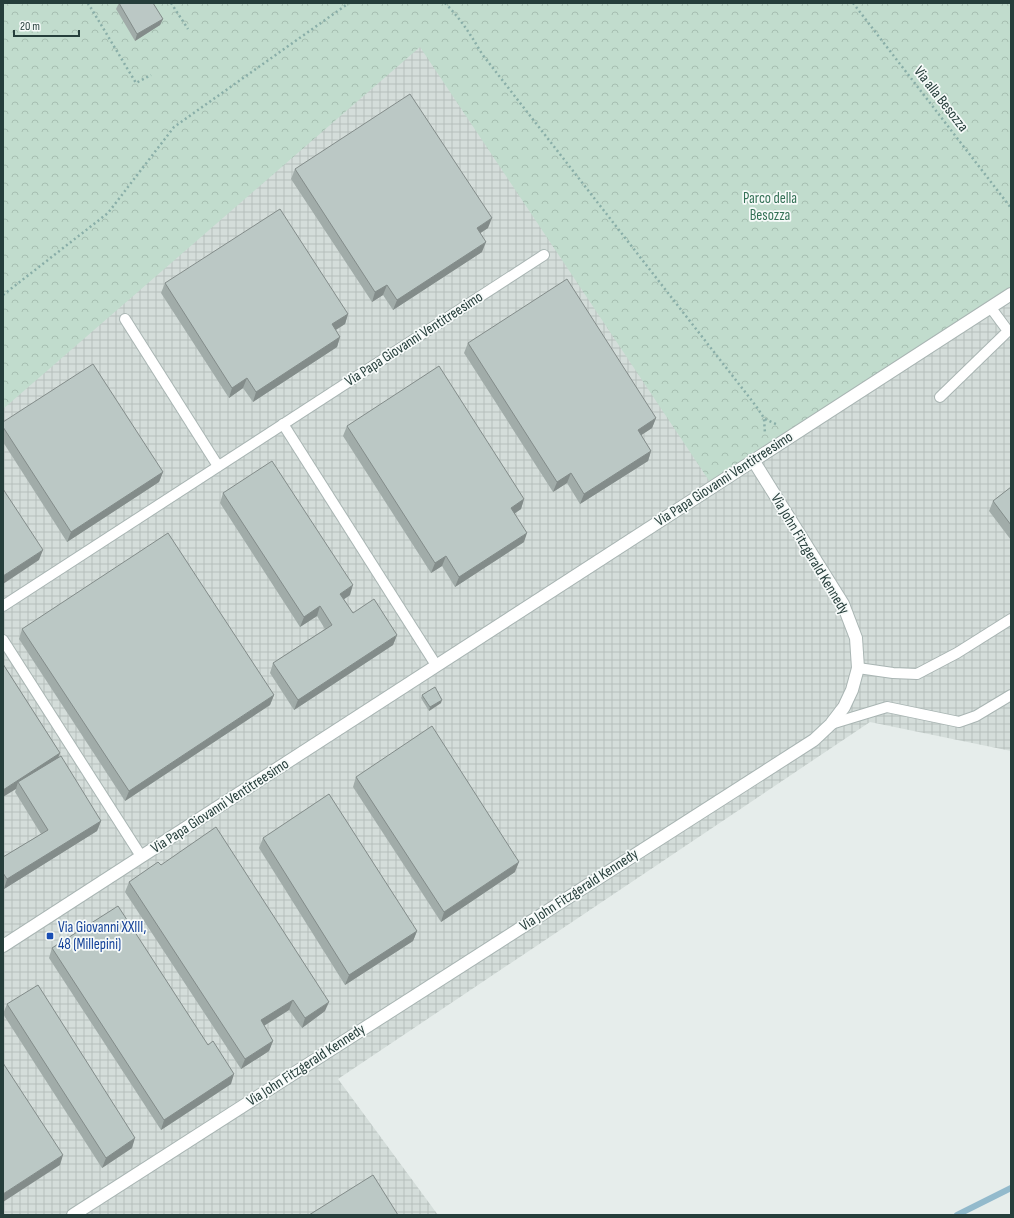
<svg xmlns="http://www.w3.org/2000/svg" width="1014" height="1218" viewBox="0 0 1014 1218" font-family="'Sofia Sans Condensed',sans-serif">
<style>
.industrial{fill:url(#industrial-grid)}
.forest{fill:url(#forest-crowns)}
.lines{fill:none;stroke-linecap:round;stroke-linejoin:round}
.stream{stroke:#93bacc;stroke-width:6}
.service-casing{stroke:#a9b5b3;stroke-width:12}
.minor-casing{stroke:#a9b5b3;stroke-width:14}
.tertiary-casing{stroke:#a9b5b3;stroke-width:14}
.path{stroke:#89aea8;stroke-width:2.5;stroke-dasharray:2 3;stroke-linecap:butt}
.service{stroke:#fff;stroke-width:10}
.minor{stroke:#fff;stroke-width:12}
.tertiary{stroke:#fff;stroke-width:12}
.wall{fill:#a1aca9}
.shaded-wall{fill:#838c8a}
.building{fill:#bbc8c5;stroke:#838c8a}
.transit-dot{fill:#1a4fb4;stroke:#f6faf9;stroke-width:1.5}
.labels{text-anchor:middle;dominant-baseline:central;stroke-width:3.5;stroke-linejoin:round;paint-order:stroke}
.street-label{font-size:15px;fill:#263e3b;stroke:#f6faf9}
.park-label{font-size:15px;fill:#347156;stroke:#f6faf9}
.transit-label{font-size:15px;fill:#164399;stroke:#f6faf9;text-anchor:start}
</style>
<defs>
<pattern id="industrial-grid" width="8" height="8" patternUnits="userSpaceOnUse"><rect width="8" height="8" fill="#d4ddda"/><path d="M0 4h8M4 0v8" fill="none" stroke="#b6bfbc"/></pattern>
<pattern id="forest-crowns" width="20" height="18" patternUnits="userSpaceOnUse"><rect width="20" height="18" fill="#c1dccd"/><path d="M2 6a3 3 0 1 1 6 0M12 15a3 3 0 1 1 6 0" fill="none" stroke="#a6beb1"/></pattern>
</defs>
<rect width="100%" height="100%" fill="#e6edeb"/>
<polygon class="industrial" points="422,43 1011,286 1011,751 870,722 338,1079 438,1215 3,1215 3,376"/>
<polygon class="forest" points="3,3 1011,3 1011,290 714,488 420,47 3,409"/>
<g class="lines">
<polyline class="stream" points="957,1215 1011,1188"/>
<g class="service-casing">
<g id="service">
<polyline points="125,319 218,466"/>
<polyline points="940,397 1008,331 991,308"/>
<polyline points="283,424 436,665"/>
<polyline points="3,606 544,255"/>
<polyline points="3,640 141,856"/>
<polyline points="858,668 893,673 917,674 957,653 1011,619"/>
<polyline points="831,724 887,707 959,722 976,716 1011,695"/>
</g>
</g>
<g class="minor-casing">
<polyline id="minor" points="73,1215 814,740 831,724 844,707 852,690 858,668 856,638 843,604 753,460"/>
</g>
<g class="tertiary-casing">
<polyline id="tertiary" points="3,946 1011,294"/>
</g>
<g class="path">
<polyline points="88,3 136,83 151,75"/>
<polyline points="171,3 188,29"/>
<path d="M445 3C460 18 471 35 482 54L756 406 764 418 765 434"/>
<polyline points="853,3 1011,208"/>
<polyline points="3,295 108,213 174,127 349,3"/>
<polyline points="765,419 778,425"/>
</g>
<use href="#service" class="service"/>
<use href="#minor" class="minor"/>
<use href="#tertiary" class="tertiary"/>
</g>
<g class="wall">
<polygon points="119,3 163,19 160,25 135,41 116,9"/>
<polygon points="295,169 488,228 480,233 482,252 393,310 383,295 372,302 291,179"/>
<polygon points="165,283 348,314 345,324 336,330 340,337 337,347 253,402 243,388 229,398 161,293"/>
<polygon points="468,343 656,418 652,428 641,435 651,451 648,461 580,504 567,483 553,492 464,353"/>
<polygon points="3,422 163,472 159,482 67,542 3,442"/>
<polygon points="347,426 524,499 521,509 515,513 524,542 455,587 442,566 431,573 343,436"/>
<polygon points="1011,487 1011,540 989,511 993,501"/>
<polygon points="223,493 350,595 344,599 353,613 397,635 393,645 294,710 270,673 273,663 325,629 317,616 300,627 220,503"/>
<polygon points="22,629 274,695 270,705 125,801 19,639"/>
<polygon points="3,664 60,753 58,758 101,821 97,831 4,889 3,888 3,857 41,834 15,792 16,789"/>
<polygon points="422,695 441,703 429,711 421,698"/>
<polygon points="356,777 515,872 441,922 353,787"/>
<polygon points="263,838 417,931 413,941 345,985 259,848"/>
<polygon points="161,865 325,1011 302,1028 289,1010 264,1026 273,1041 269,1051 241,1069 125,892 129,882"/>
<polygon points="52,948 231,1084 161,1130 49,958"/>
<polygon points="7,1004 132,1148 102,1168 3,1014"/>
</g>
<g class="shaded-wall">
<polygon points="163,19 160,25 135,41 137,34"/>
<polygon points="492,218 488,228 473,238 477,228"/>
<polygon points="486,242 482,252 393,310 397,300"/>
<polygon points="387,285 383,295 372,302 375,292"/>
<polygon points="348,314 345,324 329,334 332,324"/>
<polygon points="340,337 337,347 253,402 256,392"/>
<polygon points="247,378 243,388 229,398 232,388"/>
<polygon points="656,418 652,428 634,440 638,430"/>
<polygon points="651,451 648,461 580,504 584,494"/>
<polygon points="163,472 159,482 67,542 71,532"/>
<polygon points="571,473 567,483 553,492 557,482"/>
<polygon points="524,499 521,509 508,518 511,508"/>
<polygon points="527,533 524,542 455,587 459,577"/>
<polygon points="43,550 39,560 3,584 3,576"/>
<polygon points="446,556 442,566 431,573 435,563"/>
<polygon points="353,585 350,595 337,604 340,594"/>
<polygon points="320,606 317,616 300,627 304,617"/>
<polygon points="397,635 393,645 294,710 298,700"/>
<polygon points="274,695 270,705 125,801 129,791"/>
<polygon points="442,700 441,703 429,711 430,707"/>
<polygon points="60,753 56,763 18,782 16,789 3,797 3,790"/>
<polygon points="101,821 97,831 4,889 7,879"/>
<polygon points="519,862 515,872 441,922 444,912"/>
<polygon points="417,931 413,941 345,985 349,975"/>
<polygon points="293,1000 289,1010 257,1030 261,1020"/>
<polygon points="329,1002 325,1011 302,1028 305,1018"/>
<polygon points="273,1041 269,1051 241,1069 245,1059"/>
<polygon points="234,1074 231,1084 161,1130 164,1120"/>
<polygon points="135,1138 132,1148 102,1168 106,1158"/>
<polygon points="63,1155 60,1165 3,1202 3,1194"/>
</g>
<g class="building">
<polygon points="119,3 153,3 163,19 137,34"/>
<polygon points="410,94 492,218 477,228 486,242 397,300 387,285 375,292 295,169"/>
<polygon points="280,209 348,314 332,324 340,337 256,392 247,378 232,388 165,283"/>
<polygon points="567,279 656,418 638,430 651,451 584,494 571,473 557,482 468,343"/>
<polygon points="93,364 163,472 71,532 3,427 3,422"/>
<polygon points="439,366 524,499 511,508 527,533 459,577 446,556 435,563 347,426"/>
<polygon points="272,461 353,585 340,594 353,613 374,599 397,635 298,700 273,663 332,625 320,606 304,617 223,493"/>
<polygon points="1011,487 1011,525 993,501"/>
<polygon points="3,489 43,550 3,576"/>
<polygon points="168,533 274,695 129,791 22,629"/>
<polygon points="3,664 60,753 3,790"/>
<polygon points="435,687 442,700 430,707 422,695"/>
<polygon points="432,726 519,862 444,912 356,777"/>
<polygon points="61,756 101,821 7,879 3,873 3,857 48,830 18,782"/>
<polygon points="329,794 417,931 349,975 263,838"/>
<polygon points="216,827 329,1002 305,1018 293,1000 261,1020 273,1041 245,1059 129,882 158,862 161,865"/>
<polygon points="118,906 208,1045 213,1041 234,1074 164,1120 52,948"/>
<polygon points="38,985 135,1138 106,1158 7,1004"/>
<polygon points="3,1063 63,1155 3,1194"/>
<polygon points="373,1175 398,1215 309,1215"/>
</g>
<rect class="transit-dot" x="46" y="932" width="8" height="8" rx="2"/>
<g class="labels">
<g class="street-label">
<text transform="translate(941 99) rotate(52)">Via alla Besozza</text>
<text transform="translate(414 339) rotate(-33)">Via Papa Giovanni Ventitreesimo</text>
<text transform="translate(724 479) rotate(-33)">Via Papa Giovanni Ventitreesimo</text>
<text transform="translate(810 554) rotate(59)">Via John Fitzgerald Kennedy</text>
<text transform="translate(220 806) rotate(-33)">Via Papa Giovanni Ventitreesimo</text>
<text transform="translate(579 890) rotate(-33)">Via John Fitzgerald Kennedy</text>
<text transform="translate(306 1065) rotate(-33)">Via John Fitzgerald Kennedy</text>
</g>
<g class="park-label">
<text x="770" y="198">Parco della<tspan x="770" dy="17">Besozza</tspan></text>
</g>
<g class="transit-label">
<text x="58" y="927">Via Giovanni XXIII,<tspan x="58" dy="17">48 (Millepini)</tspan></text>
</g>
</g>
<rect width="1014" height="1218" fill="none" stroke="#263e3b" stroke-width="8"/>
<path d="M14 30v6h65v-6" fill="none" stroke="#263e3b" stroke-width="2"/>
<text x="20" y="30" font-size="12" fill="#263e3b" stroke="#f6faf9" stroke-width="3" paint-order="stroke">20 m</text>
</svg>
